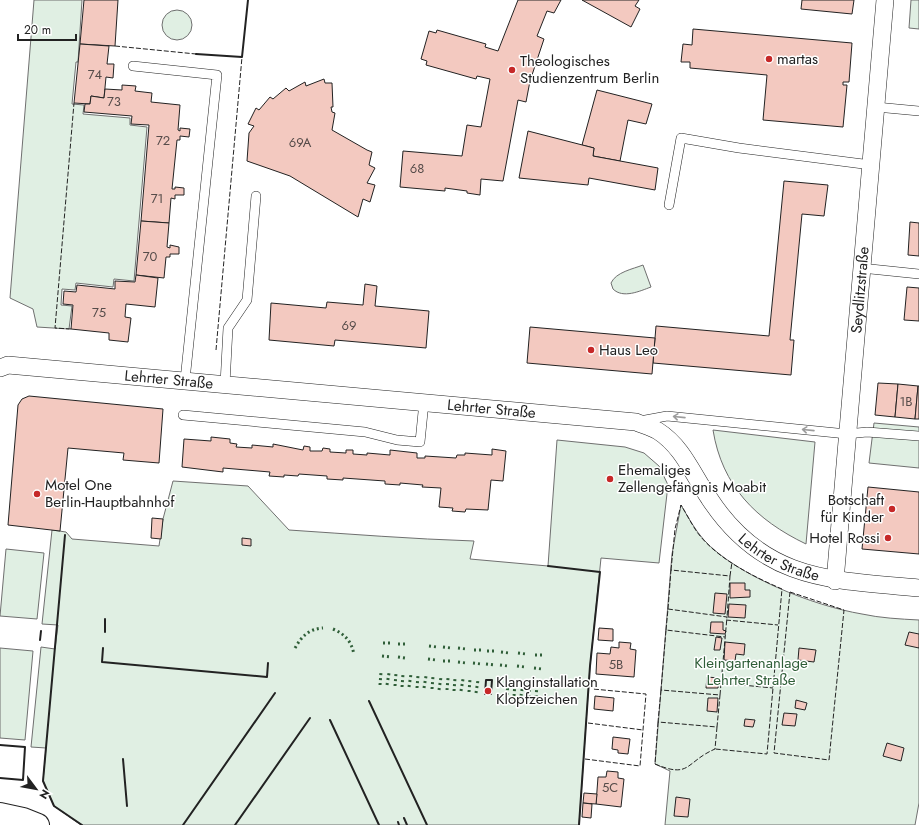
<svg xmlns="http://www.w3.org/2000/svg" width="919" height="825" viewBox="0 0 919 825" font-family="Jost,sans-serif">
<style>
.green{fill:#e0efe3;stroke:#6f6f6f}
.building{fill:#f3c9c0;stroke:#222}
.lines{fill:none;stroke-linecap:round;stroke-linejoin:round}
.service-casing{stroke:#222;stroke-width:10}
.minor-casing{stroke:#222;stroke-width:18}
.primary-casing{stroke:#222;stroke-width:24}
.service{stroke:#fff;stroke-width:9}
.minor{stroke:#fff;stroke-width:17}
.primary{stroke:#fff;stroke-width:22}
.hedge{stroke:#2f5e38;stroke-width:3;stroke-dasharray:2 3;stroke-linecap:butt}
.fence{stroke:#222;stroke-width:1;stroke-dasharray:5 2;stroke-linecap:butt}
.wall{stroke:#222;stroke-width:2}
.oneway{stroke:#9c9c9c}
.poi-dot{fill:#c62828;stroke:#fff;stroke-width:1.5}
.labels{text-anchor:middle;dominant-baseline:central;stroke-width:3;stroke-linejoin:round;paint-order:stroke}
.number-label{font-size:13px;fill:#564c4a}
.poi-label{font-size:15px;fill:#222;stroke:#fff;text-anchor:start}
.street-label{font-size:15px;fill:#222;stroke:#fff}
.park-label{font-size:15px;fill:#2f5e38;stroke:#fff}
</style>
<rect width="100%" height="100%" fill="#fff"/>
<g class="green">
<polygon points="34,0 82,0 78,62 76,62 72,104 84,105 83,114 130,118 130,125 147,127 134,281 114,279 113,287 76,283 75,290 62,289 61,305 72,306 69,329 37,327 33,309 10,298"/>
<polygon points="911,0 919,0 919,29 909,28"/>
<circle cx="177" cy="25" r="15"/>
<path d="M643 265 651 287C640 291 623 299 613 289L611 283C616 272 633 269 643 265Z"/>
<polygon points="874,423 919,427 919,468 869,463"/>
<path d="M713 430 815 442 806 544C756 520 722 486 713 430Z"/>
<path d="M557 440 625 447 644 453 659 466 668 485 659 563 601 558 590 666 579 825H81L54 806 43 781 46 748 31 747 41 647 55 649 58 625 42 624 52 530 66 532 72 539 159 546 163 519 173 481 248 486 289 530C350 534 412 539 474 541L470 559 548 566Z"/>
<path d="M681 505C688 517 695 530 704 540 737 576 814 606 862 614 880 618 900 619 919 620V803L915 825H665L670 771 655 764 672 554Z"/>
<polygon points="6,549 44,553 37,619 0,616"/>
<polygon points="0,648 33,651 25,740 0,738"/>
</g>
<g class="building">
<polygon points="84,0 118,0 115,46 80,44"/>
<polygon points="518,0 561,0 554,13 547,11 537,36 544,39 530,81 526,102 518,100 503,181 481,179 480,195 467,193 467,191 445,188 445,191 400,187 403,151 462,156 467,125 481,127 490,79 477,76 476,79 426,65 427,61 421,59 429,31 436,33 437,30 486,44 485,47 498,51"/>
<polygon points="582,0 639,0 635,6 640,9 631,27"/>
<polygon points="802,0 854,0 852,14 801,9"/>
<polygon points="693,29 852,43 849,82 843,82 843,85 847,85 843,127 763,120 767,75 690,68 690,62 681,62 683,44 692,45"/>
<polygon points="80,44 109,46 107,64 114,64 113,78 106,77 104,98 91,96 90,104 74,103"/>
<polygon points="324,79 325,83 332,83 333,107 331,107 332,112 335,113 332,130 367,150 372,152 369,165 375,168 367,183 375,185 370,202 363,199 358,217 290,176 247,161 249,133 254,126 248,124 256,108 259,110 270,97 273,99 286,88 289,91 305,82 306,86"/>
<polygon points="122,85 136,86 135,91 152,93 151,102 180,105 178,130 180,131 180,128 190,129 189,137 180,136 180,140 177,140 172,189 175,189 175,187 184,188 184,195 175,195 175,199 171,198 169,223 141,221 149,125 131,124 132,116 84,112 85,104 90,104 91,96 104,98 105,89 122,90"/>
<polygon points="597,90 652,104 646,124 628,120 620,161 593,156 594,148 582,145"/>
<polygon points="528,131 594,148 593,156 658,168 655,190 589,178 588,185 519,178"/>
<polygon points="784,181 828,185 824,216 802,214 790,340 794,340 791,375 653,363 656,326 769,336"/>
<polygon points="141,221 169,223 167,247 170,248 170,245 179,247 179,254 170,254 170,257 166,257 164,278 136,275"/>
<polygon points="910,222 919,223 919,256 908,255"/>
<polygon points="136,275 158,278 155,307 126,304 125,317 131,318 128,342 109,340 109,333 71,329 73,305 63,304 64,291 76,292 77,285 115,289 115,281 135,282"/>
<polygon points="365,284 377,286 375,306 429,311 426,348 335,340 334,346 269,340 271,303 326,308 327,302 363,305"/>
<polygon points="907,287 919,288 919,321 904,320"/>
<polygon points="530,327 655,338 652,374 527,363"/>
<polygon points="878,383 898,384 895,417 875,415"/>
<polygon points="898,384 918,386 915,419 895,417"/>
<polygon points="918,386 919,386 919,419 915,419"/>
<polygon points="29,396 163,409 159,463 123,460 124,453 68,448 60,531 8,525 18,405 22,399"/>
<polygon points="211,437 230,439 230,443 237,444 236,447 252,448 252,445 273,447 273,444 303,450 304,446 310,447 310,451 322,451 323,448 330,449 330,452 346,453 346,450 353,450 353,454 367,455 367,453 390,455 390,450 417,453 417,458 425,458 425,456 456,458 457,455 465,455 465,453 492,455 492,449 506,451 503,481 491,480 488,510 466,509 465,512 452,511 453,508 439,507 441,488 422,487 423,485 400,483 400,485 385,484 385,481 343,478 343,480 327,479 327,476 299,474 298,476 284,475 284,477 269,476 270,472 223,468 223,472 182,467 184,439 211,441"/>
<polygon points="868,487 919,492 919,554 862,549"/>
<polygon points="152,518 163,519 161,539 151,538"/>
<polygon points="242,538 251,539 251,546 242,545"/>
<polygon points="730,583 745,583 745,590 750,590 750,597 730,598"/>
<polygon points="715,593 727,594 725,614 713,613"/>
<polygon points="729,604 746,605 745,618 728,617"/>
<polygon points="711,622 723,622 723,630 726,631 725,634 710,633"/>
<polygon points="599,628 613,629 613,641 598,640"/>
<polygon points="909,632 919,634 919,648 905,645"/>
<polygon points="716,637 722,638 720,650 714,650"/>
<polygon points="619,642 631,643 630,649 636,650 634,677 596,674 597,653 610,654 611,647 619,648"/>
<polygon points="725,642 745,644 744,655 736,654 735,661 724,660"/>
<polygon points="799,648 816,650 814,662 798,660"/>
<polygon points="707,677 719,678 718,688 706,688"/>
<polygon points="595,696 614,698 613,711 594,709"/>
<polygon points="708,698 718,698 717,712 707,711"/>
<polygon points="796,700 807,703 805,710 795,708"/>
<polygon points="784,713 797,714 795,726 782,725"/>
<polygon points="745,719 755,720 753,727 744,726"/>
<polygon points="613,737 630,739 628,754 618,753 618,750 612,749"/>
<polygon points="887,743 904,748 901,761 883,756"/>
<polygon points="607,771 618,772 618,778 624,779 621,807 596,804 598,777 606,777"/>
<polygon points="584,793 597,794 596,804 583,803"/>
<polygon points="676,797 690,799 688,817 674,816"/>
<polygon points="583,803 592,804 591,818 582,817"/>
</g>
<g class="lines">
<g class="service-casing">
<g id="service">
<polyline points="133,66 217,75 185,380"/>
<polyline points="876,107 919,111"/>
<polyline points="669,205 681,138 739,148 871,165"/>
<polyline points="861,268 919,274"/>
<polyline points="225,384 228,328 247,300 256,196"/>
<polyline points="183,415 365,432 397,440 420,442 424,402"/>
<polyline points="640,421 667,416 847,434 867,432 919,436"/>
</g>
</g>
<g class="minor-casing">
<g id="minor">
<path id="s1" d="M0 368 8 365 636 422C643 425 651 427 658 431 683 447 693 475 709 498 763 581 830 580 919 588"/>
<path id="s2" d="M835 581 885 0"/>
</g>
</g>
<g class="primary-casing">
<polyline id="primary" points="0,814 23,819 38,825"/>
</g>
<use href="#service" class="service"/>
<use href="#minor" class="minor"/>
<use href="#primary" class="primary"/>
<g class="hedge">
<path d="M333 629C345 634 352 642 354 655"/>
<polyline points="383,643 391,643"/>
<polyline points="398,644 406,644"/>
<polyline points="429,646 437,647"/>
<polyline points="443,647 451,648"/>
<path d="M295 648C302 636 309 629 323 628"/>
<polyline points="458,648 466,649"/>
<polyline points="474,650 482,650"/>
<polyline points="487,651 495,651"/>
<polyline points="501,652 509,653"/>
<polyline points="518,653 526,654"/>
<polyline points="535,655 543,655"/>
<polyline points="382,656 391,657"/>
<polyline points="398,657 405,658"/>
<polyline points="428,659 436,660"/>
<polyline points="443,661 450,661"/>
<polyline points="458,662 466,663"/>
<polyline points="473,663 481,664"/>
<polyline points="486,664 495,665"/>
<polyline points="500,665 508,666"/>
<polyline points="517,666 525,667"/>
<polyline points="534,668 542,669"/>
<polyline points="380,685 381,672"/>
<polyline points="387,685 389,673"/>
<polyline points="395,686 396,673"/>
<polyline points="402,687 403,674"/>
<polyline points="409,687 411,674"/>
<polyline points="417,688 418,675"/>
<polyline points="424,688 426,676"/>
<polyline points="432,689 433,676"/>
<polyline points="439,690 441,677"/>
<polyline points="447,690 448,678"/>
<polyline points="454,691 455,678"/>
<polyline points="461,691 463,679"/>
<polyline points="469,692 470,679"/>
<polyline points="476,693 478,680"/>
<polyline points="507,695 508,682"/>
<polyline points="514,696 515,683"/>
<polyline points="521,696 523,684"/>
<polyline points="529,697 530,684"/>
<polyline points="536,697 537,685"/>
</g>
<g class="fence">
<polyline points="115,46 196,54"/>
<polyline points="71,329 55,328 74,103"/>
<polyline points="216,350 242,57"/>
<path d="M671 570 675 529 681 505C686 513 691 523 697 532 716 558 752 576 782 589L767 754 715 749"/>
<polyline points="730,576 732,562"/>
<polygon points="790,592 844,610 829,760 774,753"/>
<polyline points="668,609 671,570 730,576 727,617"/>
<polyline points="726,620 778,625"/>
<polyline points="666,630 668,609 727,617 720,695 661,690 666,630 725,637"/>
<polyline points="721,683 773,688"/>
<polyline points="661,690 658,722 717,727 720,695"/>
<path d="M658 722 655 764C691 779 685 762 715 749L717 727"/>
<polyline points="588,723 643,730"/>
<polyline points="585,759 640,766 646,694 593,689"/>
</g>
<g class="wall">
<polyline points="196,54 242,57 248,0"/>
<polyline points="65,535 43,781 54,806 82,825"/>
<polyline points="548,566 600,572 590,666 579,825"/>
<polyline points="105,632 105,619"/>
<polyline points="40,640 41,631"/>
<polyline points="103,648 102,662 267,677 268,663"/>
<polygon points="486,680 492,680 491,694 485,694"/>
<polyline points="369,701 427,825"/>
<polyline points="330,720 379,825"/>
<polyline points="0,745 25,747 23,780 0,778"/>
<polyline points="123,759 127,806"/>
<polyline points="404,818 407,825"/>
<polyline points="398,822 399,825"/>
<polyline points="183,825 275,693"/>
<polyline points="235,825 310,718"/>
</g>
</g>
<defs><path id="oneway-shaft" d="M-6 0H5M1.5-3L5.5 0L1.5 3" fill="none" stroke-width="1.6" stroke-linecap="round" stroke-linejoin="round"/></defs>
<g class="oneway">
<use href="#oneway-shaft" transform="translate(679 417) rotate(-174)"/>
<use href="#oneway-shaft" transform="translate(808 430) rotate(-174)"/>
</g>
<g class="poi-dot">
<circle cx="769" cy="59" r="4"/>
<circle cx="512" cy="70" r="4"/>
<circle cx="591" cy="350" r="4"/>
<circle cx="610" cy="479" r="4"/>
<circle cx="37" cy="494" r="4"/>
<circle cx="892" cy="509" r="4"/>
<circle cx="888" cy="538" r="4"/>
<circle cx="488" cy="691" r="4"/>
</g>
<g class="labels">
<g class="number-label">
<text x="95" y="74">74</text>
<text x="114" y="101">73</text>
<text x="163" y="140">72</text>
<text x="300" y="142">69A</text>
<text x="417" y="168">68</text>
<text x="157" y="198">71</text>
<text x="150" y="256">70</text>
<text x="99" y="312">75</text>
<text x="349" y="325">69</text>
<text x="906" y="401">1B</text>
<text x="616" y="664">5B</text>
<text x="610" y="787">5C</text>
</g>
<g class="poi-label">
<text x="777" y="59">martas</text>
<text x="520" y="61">Theologisches<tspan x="520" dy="17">Studienzentrum Berlin</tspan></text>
<text x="599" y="350">Haus Leo</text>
<text x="618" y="470">Ehemaliges<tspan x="618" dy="17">Zellengefängnis Moabit</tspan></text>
<text x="45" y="485">Motel One<tspan x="45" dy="17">Berlin-Hauptbahnhof</tspan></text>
<text x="884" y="500" text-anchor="end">Botschaft<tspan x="884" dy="17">für Kinder</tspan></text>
<text x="880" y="538" text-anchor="end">Hotel Rossi</text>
<text x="496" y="682">Klanginstallation<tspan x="496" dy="17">Klopfzeichen</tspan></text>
</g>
<g class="street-label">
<text stroke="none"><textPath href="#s2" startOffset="292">Seydlitzstraße</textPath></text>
<text stroke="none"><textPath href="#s1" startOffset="170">Lehrter Straße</textPath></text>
<text stroke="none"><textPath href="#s1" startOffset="494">Lehrter Straße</textPath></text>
<text stroke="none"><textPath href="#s1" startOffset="842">Lehrter Straße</textPath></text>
</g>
<g class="park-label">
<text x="751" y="663">Kleingartenanlage<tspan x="751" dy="17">Lehrter Straße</tspan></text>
</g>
</g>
<g transform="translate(36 789) rotate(122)" stroke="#ffffff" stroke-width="3" paint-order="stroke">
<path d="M0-3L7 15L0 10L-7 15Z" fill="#222222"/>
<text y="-6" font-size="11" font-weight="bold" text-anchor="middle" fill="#222222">N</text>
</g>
<path d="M18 34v6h58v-6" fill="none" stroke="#222222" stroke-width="2"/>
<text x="24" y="34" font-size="12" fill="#222222" stroke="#ffffff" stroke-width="3" paint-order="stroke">20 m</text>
</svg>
